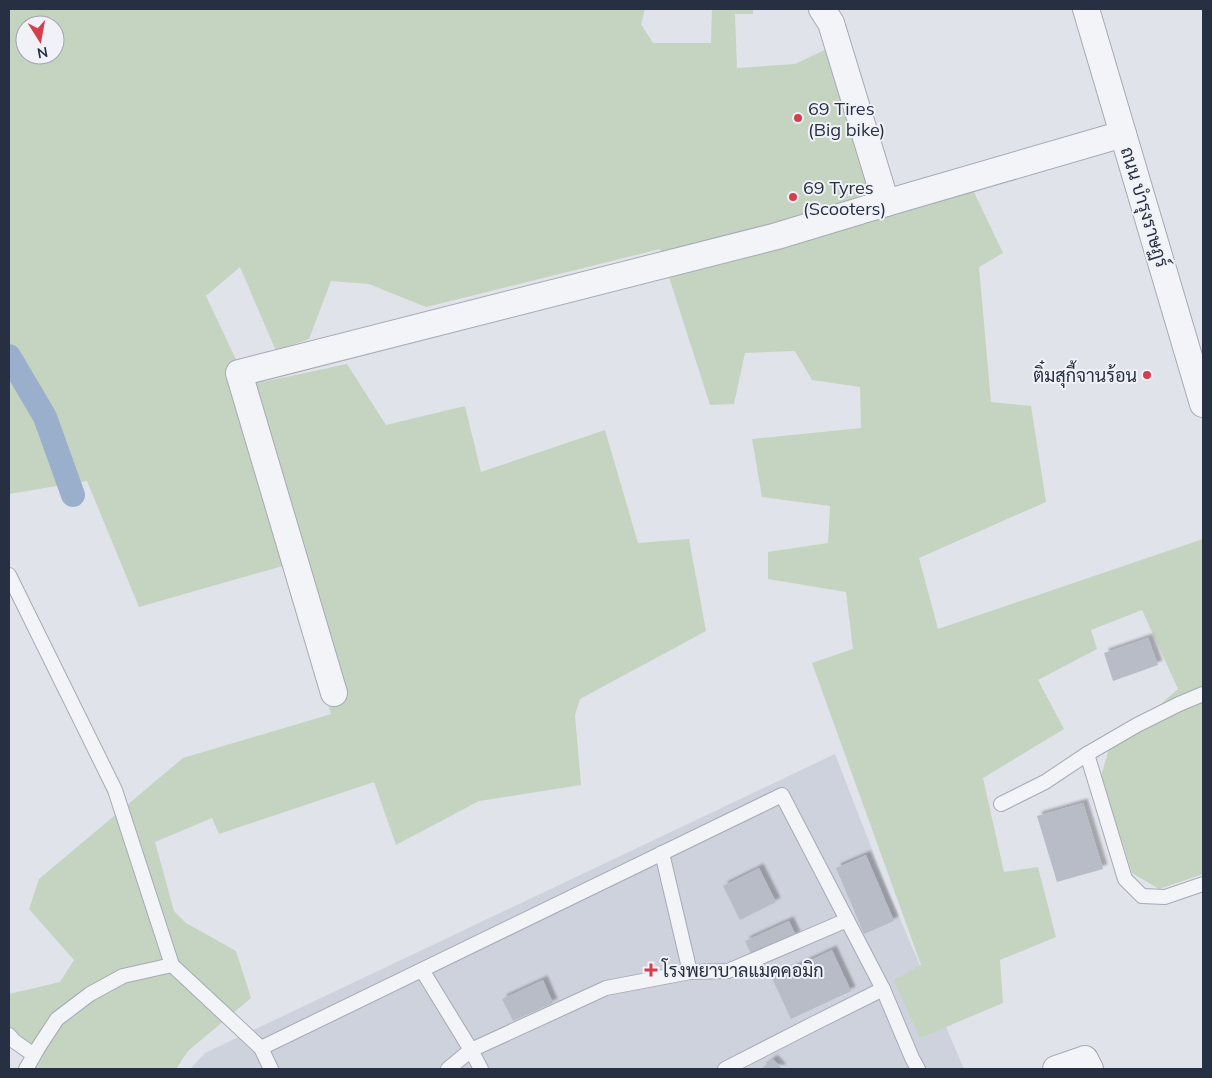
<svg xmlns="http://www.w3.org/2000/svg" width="1212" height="1078" viewBox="0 0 1212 1078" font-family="Mulish,Sarabun,sans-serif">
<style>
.built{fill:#ced2dc}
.green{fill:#c5d4c0;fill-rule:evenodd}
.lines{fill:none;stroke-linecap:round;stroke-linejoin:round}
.canal{stroke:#99afcc;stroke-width:24}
.building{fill:#b7bcc7;filter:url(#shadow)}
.lane-casing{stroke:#a5aab4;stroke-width:16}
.street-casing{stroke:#a5aab4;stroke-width:28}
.lane{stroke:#f3f4f8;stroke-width:14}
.street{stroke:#f3f4f8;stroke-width:26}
.poi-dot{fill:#d63d4d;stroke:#f0f2f7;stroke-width:2}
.labels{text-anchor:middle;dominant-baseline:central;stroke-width:4;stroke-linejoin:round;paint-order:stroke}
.poi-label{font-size:18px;fill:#273042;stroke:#f0f2f7;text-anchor:start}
.street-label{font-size:18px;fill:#273042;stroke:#f0f2f7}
</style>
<defs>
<filter id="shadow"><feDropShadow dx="4.5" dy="-4.5" stdDeviation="1" flood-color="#0004"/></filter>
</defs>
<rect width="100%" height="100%" fill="#e0e3ea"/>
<polygon class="built" points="835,754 887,888 964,1069 190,1069 205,1053"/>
<path class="green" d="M9 9H645L641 24 653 43H711L712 9H753V14H735L737 68 795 64 829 48 876 219 972 188 1003 253 979 267 991 402 1031 406 1046 502 919 558 938 629 1203 539V874L1159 889 1132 873 1101 776 1109 749 1178 689 1142 610 1091 630 1097 649 1038 680 1064 729 983 778 1004 872 1038 867 1056 937 1000 960 1003 1003 920 1038 894 980 921 965 812 663 853 649 846 592 768 579V552L828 543 830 506 762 497 752 439 861 428 860 387 812 380 795 351 745 353 734 404 710 405 660 249 426 307 369 284 331 281 309 339 276 351 240 267 206 296 248 385 347 364 386 425 465 406 481 472 605 430 638 543 689 539 706 631 580 699 575 715 581 785 479 801 396 845 374 782 219 834 212 818 155 842 174 911 186 923 236 951 251 998 188 1051 176 1069H26L33 1044 9 1034V994L60 982 74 960 29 909 39 879 183 758 331 714 286 565 139 607 87 481 9 494ZM25 25H55V55H25Z"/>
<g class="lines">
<polyline class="canal" points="9,356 45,417 73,495"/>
</g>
<g class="building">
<polygon points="1148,638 1158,665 1113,681 1104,653"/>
<polygon points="1083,803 1103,869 1057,882 1037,816"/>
<polygon points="866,855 894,921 864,934 836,868"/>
<polygon points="759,868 776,902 740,920 723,886"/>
<polygon points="789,921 796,936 752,956 745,941"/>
<polygon points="832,950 851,991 791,1019 772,978"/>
<polygon points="543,980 553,1003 513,1021 502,999"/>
<polygon points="773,1059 782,1069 761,1069"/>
</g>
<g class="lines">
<g class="lane-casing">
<g id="lane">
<polyline points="9,575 115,790 172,965 261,1048 271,1069"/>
<polyline points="1087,754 1125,879 1142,896 1165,897 1203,884"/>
<polyline points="1001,804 1045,782 1087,754 1137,725 1179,704 1203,694"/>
<polyline points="662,853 690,972"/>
<polyline points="422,970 471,1050 481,1069"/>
<polyline points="9,1035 14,1041 34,1055"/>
<polyline points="261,1048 782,795 883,989 912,1058 918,1069"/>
<polyline points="26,1069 38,1048 57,1019 90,994 123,976 172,965"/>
<polyline points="448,1069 471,1050 606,988 690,972 728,971 847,920"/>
<polyline points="725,1069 813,1024 883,989"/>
</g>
</g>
<g class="street-casing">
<g id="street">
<polyline points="822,9 831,23 886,203"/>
<polyline points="1086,9 1203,404"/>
<polyline points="334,693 239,373 777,236 886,203 1123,134"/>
<polyline points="1056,1069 1085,1059 1090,1069"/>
</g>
</g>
<use href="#lane" class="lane"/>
<use href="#street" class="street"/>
</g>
<g class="poi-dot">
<circle cx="798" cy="118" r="5"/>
<circle cx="793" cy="197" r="5"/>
<circle cx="1147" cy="375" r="5"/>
<path d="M648.5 962.5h5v5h5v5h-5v5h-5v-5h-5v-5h5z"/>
</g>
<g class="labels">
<g class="poi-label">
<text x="808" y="108">69 Tires<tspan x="808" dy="21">(Big bike)</tspan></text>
<text x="803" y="187">69 Tyres<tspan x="803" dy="21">(Scooters)</tspan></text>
<text x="1137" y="375" text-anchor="end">ติ๋มสุกี้จานร้อน</text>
<text x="662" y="970">โรงพยาบาลแมคคอมิก</text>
</g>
<g class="street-label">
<text transform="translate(1145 207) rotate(73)">ถนน บำรุงราษฏร์</text>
</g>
</g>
<rect width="1212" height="1078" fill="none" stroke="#273042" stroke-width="20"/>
<g transform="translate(40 40) rotate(169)"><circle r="24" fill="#f0f2f7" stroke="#a0a4af"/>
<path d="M0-4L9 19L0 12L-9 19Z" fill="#d63d4d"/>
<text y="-8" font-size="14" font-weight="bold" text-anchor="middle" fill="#273042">N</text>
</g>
</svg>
